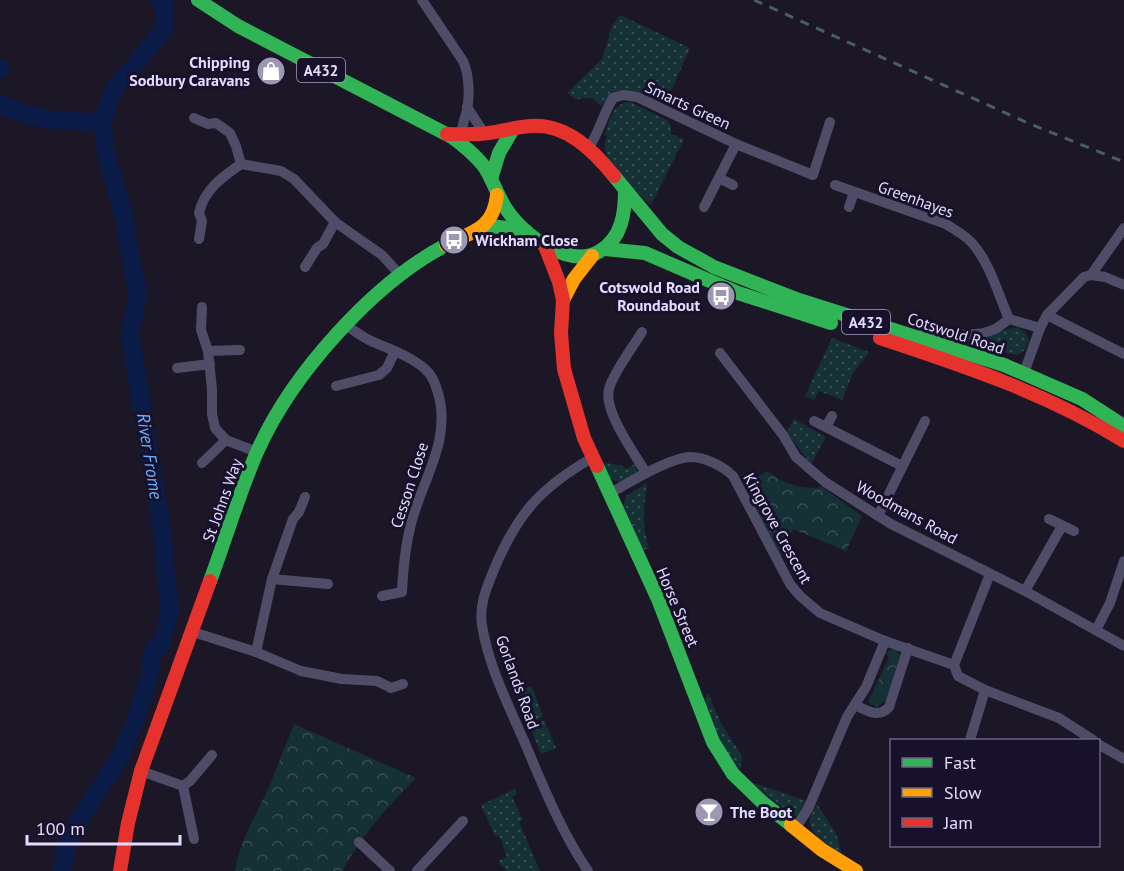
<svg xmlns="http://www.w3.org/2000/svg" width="1124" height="871" viewBox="0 0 1124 871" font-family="'PT Sans',sans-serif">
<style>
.grass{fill:url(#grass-dots)}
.park{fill:url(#park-crowns)}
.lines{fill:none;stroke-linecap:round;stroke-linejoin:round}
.river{stroke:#0c1c49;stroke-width:18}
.street{stroke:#4f4c67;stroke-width:10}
.fast{stroke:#30b455;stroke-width:14}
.slow{stroke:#ff9f0a;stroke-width:14}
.jam{stroke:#e5322d;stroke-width:14}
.rail{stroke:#495b70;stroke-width:3;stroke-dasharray:9 8;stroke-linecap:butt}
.labels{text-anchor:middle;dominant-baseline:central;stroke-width:6;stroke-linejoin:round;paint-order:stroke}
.shield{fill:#18112c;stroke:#a69fc0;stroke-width:1.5}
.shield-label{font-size:15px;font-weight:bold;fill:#e3dcff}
.poi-label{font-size:16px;font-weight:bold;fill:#e3dcff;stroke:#18112c;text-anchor:end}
.street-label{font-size:16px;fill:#e3dcff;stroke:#18112c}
.water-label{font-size:18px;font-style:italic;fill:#6aafff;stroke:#18112c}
</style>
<defs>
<pattern id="grass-dots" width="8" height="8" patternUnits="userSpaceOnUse" patternTransform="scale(1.5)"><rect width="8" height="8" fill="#153135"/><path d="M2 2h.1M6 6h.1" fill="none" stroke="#374e53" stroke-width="1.8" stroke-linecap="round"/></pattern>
<pattern id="park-crowns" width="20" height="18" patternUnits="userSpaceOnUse" patternTransform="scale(1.5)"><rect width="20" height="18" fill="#153135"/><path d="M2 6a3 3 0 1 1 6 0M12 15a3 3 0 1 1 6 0" fill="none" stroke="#374e53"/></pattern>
</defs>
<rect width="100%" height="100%" fill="#1b1726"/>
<g class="grass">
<path d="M620 15 690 48 664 107C639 94 621 78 601 106L592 98 576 99 567 93 602 59 612 26Z"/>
<path d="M630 102 667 120 671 126V134L684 139 651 205C639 193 608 167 605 150 604 145 605 141 607 136L604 135C610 120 612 103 630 102Z"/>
<polygon points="1017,327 1025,332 1029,341 1025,350 1017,355 944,339 977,336"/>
<polygon points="832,338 869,352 853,373 842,400 819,391 814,400 805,396"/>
<polygon points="794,419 826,437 811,464 787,433"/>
<path d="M607 463 623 466 626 469 635 464 638 472 624 483C611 482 608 475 602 465Z"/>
<path d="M647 483C644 512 641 520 649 549L642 550 623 507 626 496Z"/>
<polygon points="530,687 533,689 543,717 527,723 516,692"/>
<polygon points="708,693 721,723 742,756 740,770 723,748 704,700"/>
<polygon points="544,720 556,748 541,754 529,725"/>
<polygon points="752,783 757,784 810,802 798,816 793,816"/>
<polygon points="515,789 517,794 512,797 523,820 519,822 540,871 506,871 503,866 501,866 499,861 507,857 500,837 495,836 481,805"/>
<path d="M817 804 836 833 842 855C831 847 807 835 810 818 811 814 815 809 817 804Z"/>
</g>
<g class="park">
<path d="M768 471C781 484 804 490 822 487L862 516 846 551 793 529 781 558 744 484Z"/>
<polygon points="894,648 899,650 897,652 900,655 886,700 877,707 868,702 889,658 886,653"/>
<path d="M294 724 416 778C385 809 364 833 342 871H235C240 840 257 813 270 785 278 765 286 744 294 724Z"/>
</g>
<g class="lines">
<g class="river">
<polyline points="0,68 0,69"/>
<path d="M0 103C31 122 67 121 102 122L106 154 123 214 138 295 130 334 161 526 170 609 161 646 153 649 149 677 133 726 121 755 79 820 66 847 62 871"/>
<polyline points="102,122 113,91 164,29 165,7 159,0"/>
</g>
<g class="street">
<path d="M422 0 463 61C469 74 470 95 467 110 465 119 460 129 462 139"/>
<polyline points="467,107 484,133"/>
<polyline points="194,118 208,124 216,123 230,133 236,146 241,164"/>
<path d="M588 149C599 133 603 114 613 98L623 95 637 97 736 144 813 175 830 122"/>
<polyline points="719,178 733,185"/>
<path d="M835 185 946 224C955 230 965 235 972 243 990 263 998 294 1009 319"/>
<polyline points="704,207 736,144"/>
<polyline points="849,207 854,192"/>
<path d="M199 239 202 221 199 213C204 190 222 177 241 164L281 171 294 179 335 222 382 255 400 275"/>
<polyline points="305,267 317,248 323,244 335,222"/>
<polyline points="1091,275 1105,277 1124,285"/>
<polyline points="202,307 201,330 208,351 212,389 212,414 215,428 226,440 257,452"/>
<polyline points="1047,315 1124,354"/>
<path d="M346 325C353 330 361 336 369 340 388 349 409 355 425 369 433 376 435 384 438 393 452 440 422 480 411 524 405 547 403 570 402 592L382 596"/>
<path d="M923 329C942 335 980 338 997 328 1001 325 1005 322 1009 319L1040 328"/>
<path d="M642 332C633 347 613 373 609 389 603 411 635 454 646 473"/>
<polyline points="208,351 240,350"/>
<polyline points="720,353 783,435 796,457 825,482 891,524 1025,591 1124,646"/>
<polyline points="177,368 210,364"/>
<polyline points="1024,373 1040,328 1047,315 1084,277 1091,275 1124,228"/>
<polyline points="336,386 379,375 387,368 395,351"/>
<polyline points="814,421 902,466"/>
<polyline points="826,427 832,416"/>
<polyline points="202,463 226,440"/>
<path d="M609 494C628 483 669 458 690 457 705 457 723 466 733 476L790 584 800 596 820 613 885 641 954 665"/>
<polyline points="879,514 925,421"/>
<polyline points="1049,519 1074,531"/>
<polyline points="990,574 954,665 958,676 985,690 1059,718 1093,740"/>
<polyline points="272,579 328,584"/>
<polyline points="1025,591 1062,526"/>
<polyline points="1096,630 1110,603 1124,561"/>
<polyline points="190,631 256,652 301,671 342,679 377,681 391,688 403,684"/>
<polyline points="256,652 272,579 293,519 299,512 305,497"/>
<path d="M855 705C866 710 879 719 889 707L908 648"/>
<polyline points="970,740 985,690"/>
<polyline points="1098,744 1124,759"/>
<polyline points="141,771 183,786 190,781 212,755"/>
<polyline points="183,786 194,839"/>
<polyline points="795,829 808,809 847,717 866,687 885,641"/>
<polyline points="359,842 390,871"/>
<polyline points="417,871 463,821"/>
<path d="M588 871C561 831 543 786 524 741 508 704 488 665 482 625 479 606 486 589 493 572 516 516 538 489 592 458"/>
</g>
<g class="fast">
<path d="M198 0 238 26 452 137C463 145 474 154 483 165 493 179 497 196 507 210 523 235 570 270 600 251 622 238 625 213 625 190"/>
<polyline points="614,176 662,234 678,247 714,267 799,300 1004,365 1082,399 1124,426"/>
<polyline points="491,179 499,153 513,129"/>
<polyline points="485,225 526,231"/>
<polyline points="605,249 645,253 738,293 831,323"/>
<polyline points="597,466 658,599 713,742 733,774 762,802 791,825"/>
<path d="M210 581C226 538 239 493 257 452 291 375 372 284 446 245"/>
</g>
<g class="slow">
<path d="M446 245C473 231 493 230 497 195"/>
<polyline points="563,300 574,279 592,256"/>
<polyline points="791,825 822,850 856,871"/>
</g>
<g class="jam">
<path d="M447 134C461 134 475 135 489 133 503 131 516 127 530 126 566 123 593 150 614 176"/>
<polyline points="545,246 559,282 563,300 561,333 564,369 584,438 597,466"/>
<path d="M880 338C965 366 1048 394 1124 441"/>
<polyline points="120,871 128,823 141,771 210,581"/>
</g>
<polyline class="rail" points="754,0 1028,123 1124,162"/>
</g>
<defs>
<g id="shop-disc" transform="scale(1.5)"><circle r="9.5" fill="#9d97b3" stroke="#18112c"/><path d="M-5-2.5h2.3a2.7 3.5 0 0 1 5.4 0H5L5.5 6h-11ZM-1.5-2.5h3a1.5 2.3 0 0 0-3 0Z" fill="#fff"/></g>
<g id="bus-disc" transform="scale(1.5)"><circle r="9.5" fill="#9d97b3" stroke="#18112c"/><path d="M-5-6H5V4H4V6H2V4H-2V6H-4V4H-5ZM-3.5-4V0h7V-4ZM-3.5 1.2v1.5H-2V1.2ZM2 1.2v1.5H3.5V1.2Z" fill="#fff"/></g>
<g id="bar-disc" transform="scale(1.5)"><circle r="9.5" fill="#9d97b3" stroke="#18112c"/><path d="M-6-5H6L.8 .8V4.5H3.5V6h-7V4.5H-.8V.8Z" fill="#fff"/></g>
</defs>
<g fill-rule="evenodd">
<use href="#shop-disc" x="271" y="71"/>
<use href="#bus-disc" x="454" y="240"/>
<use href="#bus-disc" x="721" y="296"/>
<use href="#bar-disc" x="709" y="812"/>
</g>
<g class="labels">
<g class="shield">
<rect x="297" y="58" width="48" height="24" rx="4.5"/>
<rect x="842" y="310" width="48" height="24" rx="4.5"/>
</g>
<g class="shield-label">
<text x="321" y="70">A432</text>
<text x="866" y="322">A432</text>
</g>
<g class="poi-label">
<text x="250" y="62">Chipping<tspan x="250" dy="18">Sodbury Caravans</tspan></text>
<text x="475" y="240" text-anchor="start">Wickham Close</text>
<text x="700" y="287">Cotswold Road<tspan x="700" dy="18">Roundabout</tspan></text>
<text x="730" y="812" text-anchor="start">The Boot</text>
</g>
<g class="street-label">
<text transform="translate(688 105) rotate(25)">Smarts Green</text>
<text transform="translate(916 199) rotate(20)">Greenhayes</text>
<text transform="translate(956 333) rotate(18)">Cotswold Road</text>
<text transform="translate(409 485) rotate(-72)">Cesson Close</text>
<text transform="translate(222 500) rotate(-70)">St Johns Way</text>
<text transform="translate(907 512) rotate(29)">Woodmans Road</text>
<text transform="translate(778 528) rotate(61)">Kingrove Crescent</text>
<text transform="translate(678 607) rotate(67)">Horse Street</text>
<text transform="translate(518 682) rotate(70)">Gorlands Road</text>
</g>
<g class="water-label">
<text transform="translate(150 456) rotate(81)">River Frome</text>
</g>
</g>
<rect x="890" y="739" width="210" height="108" fill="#18112c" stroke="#696280" stroke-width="1.5"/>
<rect x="902" y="758" width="30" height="9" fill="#30b455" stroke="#696280" stroke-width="1.5"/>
<text x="944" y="769" font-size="18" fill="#e3dcff">Fast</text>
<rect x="902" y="788" width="30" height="9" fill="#ff9f0a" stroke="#696280" stroke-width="1.5"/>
<text x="944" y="799" font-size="18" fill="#e3dcff">Slow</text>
<rect x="902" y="818" width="30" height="9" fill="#e5322d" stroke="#696280" stroke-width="1.5"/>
<text x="944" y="829" font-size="18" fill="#e3dcff">Jam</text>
<path d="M27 835v9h153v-9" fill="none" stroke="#e3dcff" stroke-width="3"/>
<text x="36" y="835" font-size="18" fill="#e3dcff" stroke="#18112c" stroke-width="4.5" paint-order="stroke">100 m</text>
</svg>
